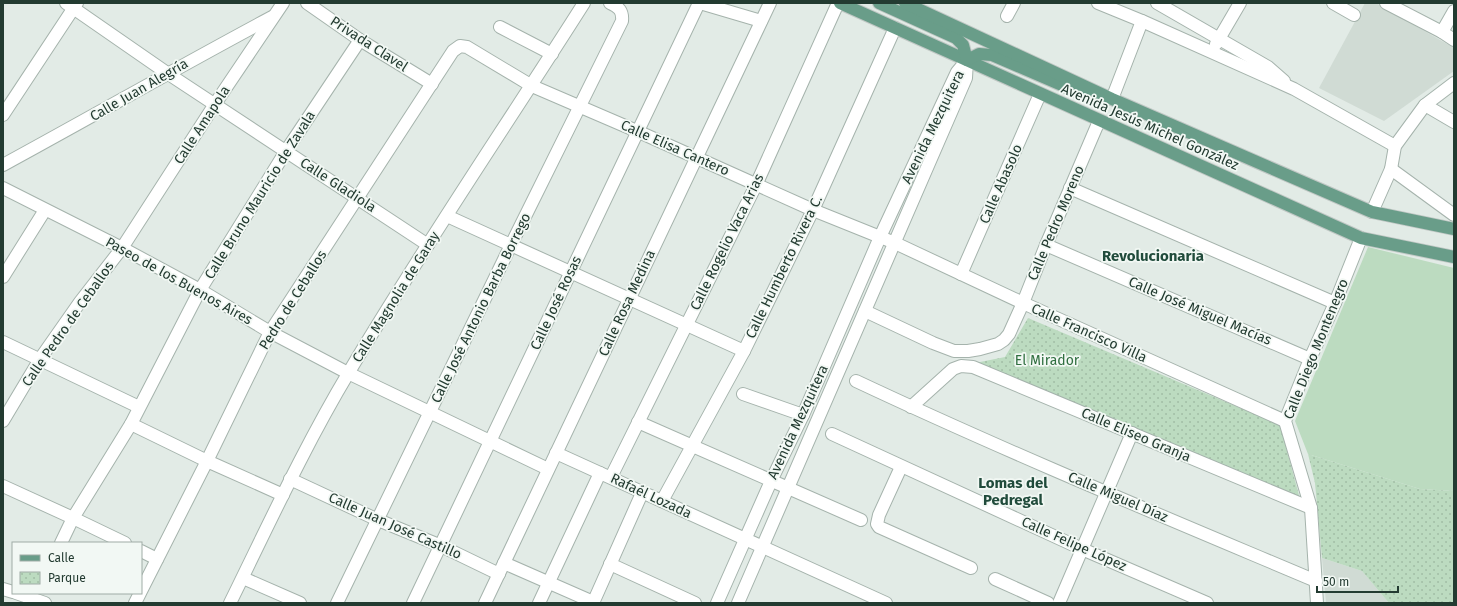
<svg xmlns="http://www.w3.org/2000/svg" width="1457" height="606" viewBox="0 0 1457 606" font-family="'Fira Sans',sans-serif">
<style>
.built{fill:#d0dbd4}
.green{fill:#bcdbc0}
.park{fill:url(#park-dots)}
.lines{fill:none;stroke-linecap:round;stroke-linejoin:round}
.minor-casing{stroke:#a5b3ac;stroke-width:14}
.major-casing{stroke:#c1c8c5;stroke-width:14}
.minor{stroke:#fff;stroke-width:12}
.major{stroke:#699d89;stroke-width:12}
.labels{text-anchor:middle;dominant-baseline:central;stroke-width:3.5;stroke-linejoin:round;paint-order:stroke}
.street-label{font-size:14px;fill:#233b31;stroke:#f2f8f4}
.park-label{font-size:14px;fill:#306f40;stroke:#f2f8f4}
.neighbourhood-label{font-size:15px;font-weight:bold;fill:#204b3b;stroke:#f2f8f4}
</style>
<defs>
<pattern id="park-dots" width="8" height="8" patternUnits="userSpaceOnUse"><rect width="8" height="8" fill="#bcdbc0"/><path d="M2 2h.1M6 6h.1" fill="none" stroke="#a1bda5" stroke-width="1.8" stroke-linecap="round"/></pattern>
</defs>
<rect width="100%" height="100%" fill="#e2ebe6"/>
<g class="built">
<polygon points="1365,3 1376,3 1454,48 1454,71 1384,121 1319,88"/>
<polygon points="1322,558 1362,571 1389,603 1326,603"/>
</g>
<polygon class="green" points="1368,247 1454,268 1454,491 1420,489 1308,454 1295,421"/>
<g class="park">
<polygon points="1028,318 1280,425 1300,499 970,364 1005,357"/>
<polygon points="1308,454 1420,489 1454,491 1454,603 1389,603 1362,571 1322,558 1315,483"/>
</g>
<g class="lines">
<g class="minor-casing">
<g id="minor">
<polyline points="66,3 167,73 428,245"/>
<polyline points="307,3 360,40 432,84"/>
<polyline points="700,3 761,21"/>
<polyline points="1098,3 1142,21 1294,89 1395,146"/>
<polyline points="1157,3 1268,67 1284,81"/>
<polyline points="1333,3 1354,15"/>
<polyline points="1386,3 1442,32 1454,40"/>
<polyline points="1007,16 1014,3"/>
<polyline points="500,27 552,54"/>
<polyline points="1442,32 1454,11"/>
<polyline points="1216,44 1240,3"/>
<polyline points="1112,99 1142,21"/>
<polyline points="1425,105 1454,122"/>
<polyline points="3,115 77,3"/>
<path d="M3 165C93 116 182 65 272 17"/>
<polyline points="1391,169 1454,215"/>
<polyline points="3,188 122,248 200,290 270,332 348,373 548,469"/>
<polyline points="1070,188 1335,303"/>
<polyline points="1372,212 1391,169 1395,146 1425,105 1454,83"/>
<polyline points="447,216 744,351"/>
<polyline points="1046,245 1310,359"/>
<polyline points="961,274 1040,94"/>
<polyline points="3,277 45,210"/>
<polyline points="865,311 933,343 954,351 968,351 980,349 998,344 1004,340 1009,334 1023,303 1046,245 1099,121"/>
<polyline points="3,342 139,407"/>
<path d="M856 381C1007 452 1162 516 1316 581"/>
<polyline points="743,394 803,415"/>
<polyline points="911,407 953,369 961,366 973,367 1311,508"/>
<polyline points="3,421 40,359 80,302 122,248 215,104 283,3"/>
<polyline points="638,422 861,520"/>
<polyline points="131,424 207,461 283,495"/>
<polyline points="832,434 1082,549 1207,603"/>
<polyline points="556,453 886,603"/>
<polyline points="901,467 879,515 877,524 879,527 971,568"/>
<polyline points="611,477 756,185 838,3"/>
<polyline points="290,479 378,520 439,545 499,574"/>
<polyline points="3,486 73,518 125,543"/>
<polyline points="662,501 744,351 813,210 895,28"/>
<polyline points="61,543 73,518 131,424 200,290 286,151 360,40"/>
<polyline points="141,551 157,559"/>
<polyline points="504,563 593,602"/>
<polyline points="610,564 695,603"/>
<polyline points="243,578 300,603"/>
<polyline points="995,579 1048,603"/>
<polyline points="3,589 13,592"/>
<polyline points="141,591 207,461 270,332 453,51 460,46 467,47 532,86 639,132 813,210 895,243 1023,303 1285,421"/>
<polyline points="16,593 45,603"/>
<polyline points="135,603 140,593"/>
<path d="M230 603C268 526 304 447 349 372 423 247 506 126 584 3"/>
<path d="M337 603 511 245 622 21C623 11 619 7 610 3"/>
<polyline points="413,603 699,3"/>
<polyline points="485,603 770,3"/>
<polyline points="539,603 600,473"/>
<polyline points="593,603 642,493"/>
<polyline points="717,603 771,481 803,415 880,237 957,72 967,60"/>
<polyline points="738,603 966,78 967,60"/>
<polyline points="1059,603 1132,433"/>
<polyline points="1317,603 1311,508 1285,421 1310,359 1335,303 1361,238"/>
</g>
</g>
<g class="major-casing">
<g id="major">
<polyline points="840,3 1361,238 1454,257"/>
<polyline points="879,3 956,38 963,45 967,60 979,54 992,55 1078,92 1085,93"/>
<polyline points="905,3 1112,99 1372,212 1454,229"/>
</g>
</g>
<use href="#minor" class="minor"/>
<use href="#major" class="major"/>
</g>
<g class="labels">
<g class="street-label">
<text transform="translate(369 44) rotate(33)">Privada Clavel</text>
<text transform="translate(139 90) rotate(-30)">Calle Juan Alegría</text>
<text transform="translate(202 125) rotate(-57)">Calle Amapola</text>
<text transform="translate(933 127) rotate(-64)">Avenida Mezquitera</text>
<text transform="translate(1150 127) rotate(24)">Avenida Jesús Michel González</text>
<text transform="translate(675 148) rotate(24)">Calle Elisa Cantero</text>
<text transform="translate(1001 184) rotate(-66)">Calle Abasolo</text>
<text transform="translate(338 185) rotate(33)">Calle Gladiola</text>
<text transform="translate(260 195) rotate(-58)">Calle Bruno Mauricio de Zavala</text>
<text transform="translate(1056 223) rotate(-67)">Calle Pedro Moreno</text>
<text transform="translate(727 242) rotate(-64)">Calle Rogelio Vaca Arias</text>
<text transform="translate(784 267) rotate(-64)">Calle Humberto Rivera C.</text>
<text transform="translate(179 281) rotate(29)">Paseo de los Buenos Aires</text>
<text transform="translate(396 297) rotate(-58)">Calle Magnolia de Garay</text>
<text transform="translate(293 300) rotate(-58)">Pedro de Ceballos</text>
<text transform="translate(556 303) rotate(-65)">Calle José Rosas</text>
<text transform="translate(627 303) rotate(-65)">Calle Rosa Medina</text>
<text transform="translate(481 308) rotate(-64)">Calle José Antonio Barba Borrego</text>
<text transform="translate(1200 311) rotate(23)">Calle José Miguel Macías</text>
<text transform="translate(68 324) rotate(-55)">Calle Pedro de Ceballos</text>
<text transform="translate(1089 333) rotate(24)">Calle Francisco Villa</text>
<text transform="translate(1316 349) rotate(-68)">Calle Diego Montenegro</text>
<text transform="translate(798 422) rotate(-65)">Avenida Mezquitera</text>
<text transform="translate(1136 435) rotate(23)">Calle Eliseo Granja</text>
<text transform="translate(651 496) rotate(25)">Rafaél Lozada</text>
<text transform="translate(1118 497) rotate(23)">Calle Miguel Díaz</text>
<text transform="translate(395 526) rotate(24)">Calle Juan José Castillo</text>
<text transform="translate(1074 544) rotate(24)">Calle Felipe López</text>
</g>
<g class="park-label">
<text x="1047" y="360">El Mirador</text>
</g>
<g class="neighbourhood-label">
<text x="1153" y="256">Revolucionaria</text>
<text x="1013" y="483">Lomas del<tspan x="1013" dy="17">Pedregal</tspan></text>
</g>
</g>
<rect width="1457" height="606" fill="none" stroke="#233b31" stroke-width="8"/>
<rect x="12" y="542" width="130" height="52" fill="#f2f8f4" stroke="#9faca6"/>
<rect x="20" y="555" width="20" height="6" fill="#699d89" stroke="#9faca6"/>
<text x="48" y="562" font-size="12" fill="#233b31">Calle</text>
<rect x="20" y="572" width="20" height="12" fill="url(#park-dots)" stroke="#9faca6"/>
<text x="48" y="582" font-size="12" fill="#233b31">Parque</text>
<path d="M1317 586v6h81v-6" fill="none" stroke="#233b31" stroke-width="2"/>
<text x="1323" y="586" font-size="12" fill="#233b31" stroke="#f2f8f4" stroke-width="3" paint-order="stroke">50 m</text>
</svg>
